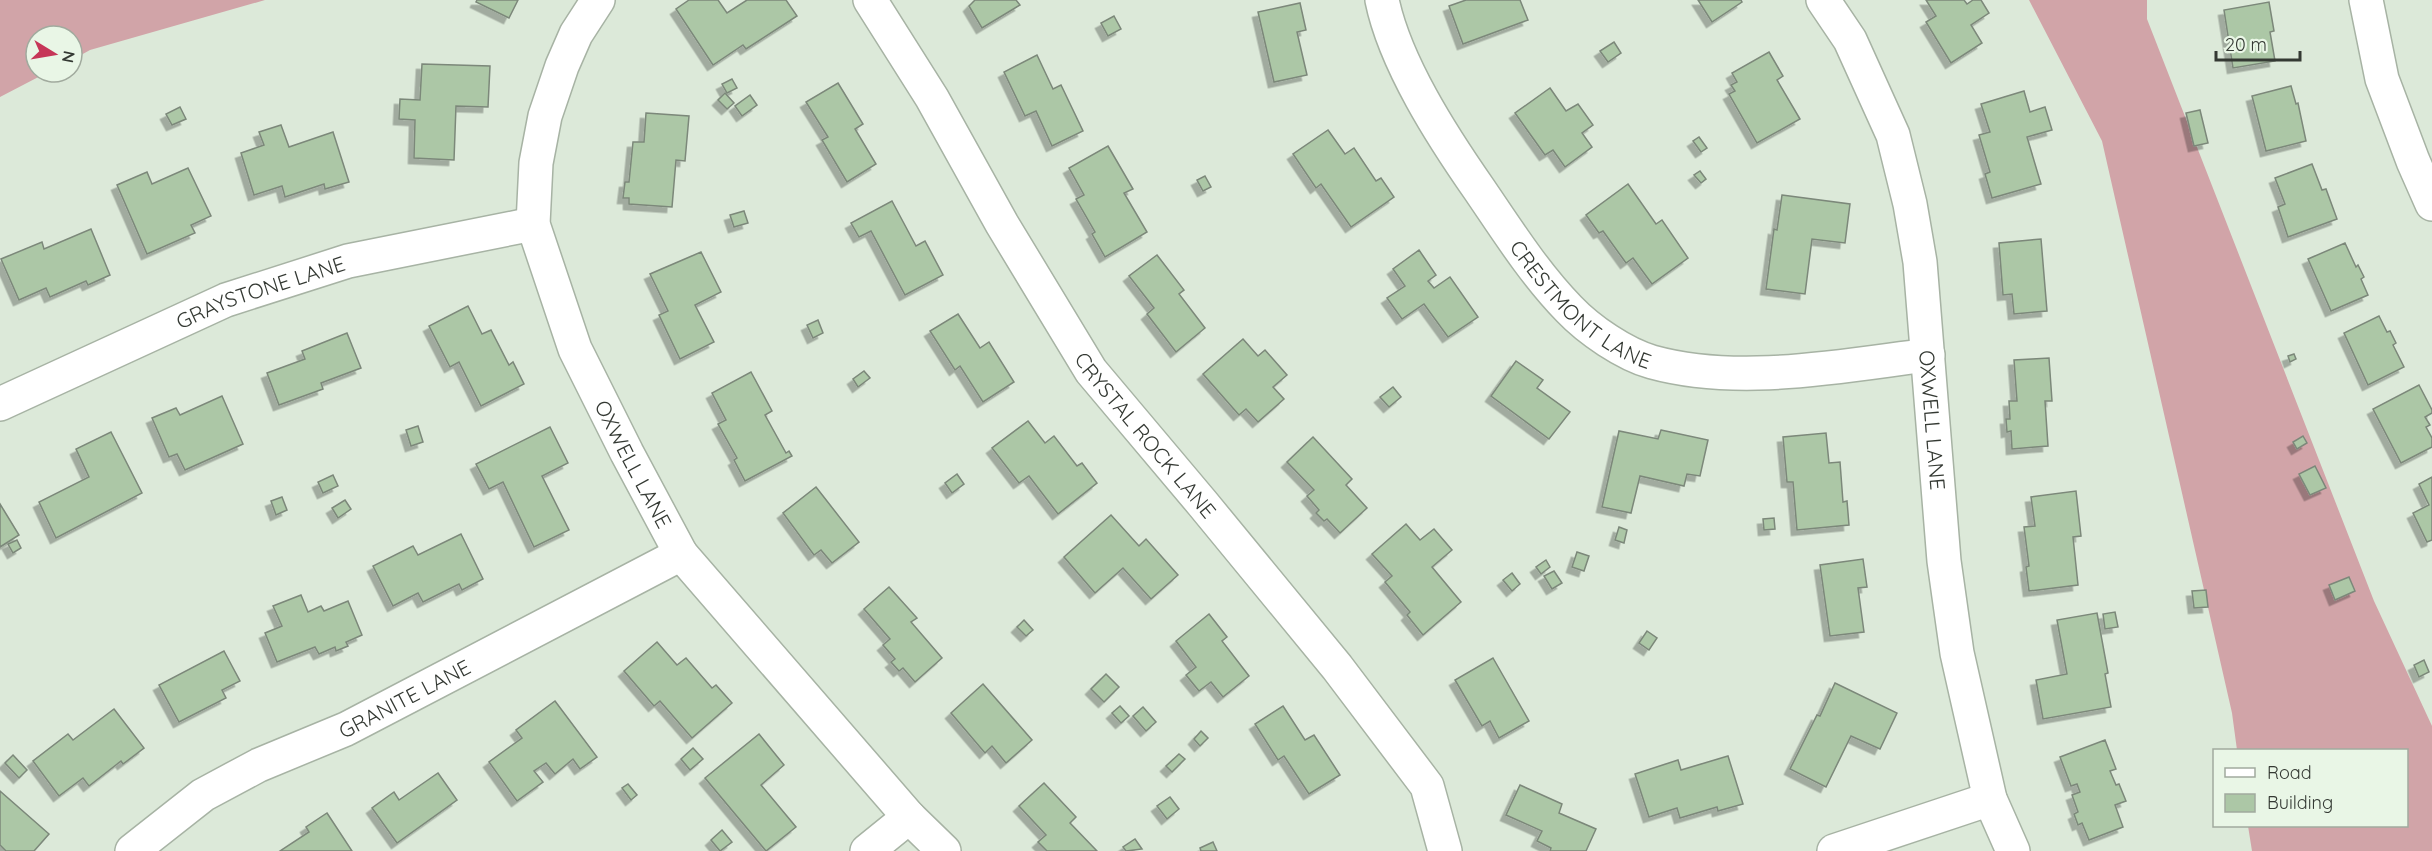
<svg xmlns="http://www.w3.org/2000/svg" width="2432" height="851" viewBox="0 0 2432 851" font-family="Quicksand,sans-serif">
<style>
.forest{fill:#d1a4a8}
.building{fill:#acc7a6;stroke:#7c887a;stroke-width:1.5;filter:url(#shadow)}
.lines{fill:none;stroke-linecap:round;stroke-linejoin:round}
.minor-casing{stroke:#a7b3a4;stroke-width:36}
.minor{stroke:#fff;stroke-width:33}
.labels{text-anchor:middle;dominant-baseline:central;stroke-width:5;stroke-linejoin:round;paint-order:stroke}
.street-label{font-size:21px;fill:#343933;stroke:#e9f6e6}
</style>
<defs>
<filter id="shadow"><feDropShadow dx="-5.5" dy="5.5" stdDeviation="0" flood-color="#0004"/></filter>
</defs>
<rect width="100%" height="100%" fill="#dce9d9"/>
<g class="forest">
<polygon points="0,0 265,0 90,50 72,60 72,36 36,36 36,72 48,72 0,97"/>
<polygon points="2029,0 2147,0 2147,19 2374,601 2432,726 2432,851 2252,851 2248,826 2406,826 2406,750 2237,750 2232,713 2102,141"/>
</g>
<g class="building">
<polygon points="477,0 518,0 509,18 476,2"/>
<polygon points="689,0 718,0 727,13 747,0 786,0 797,16 746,49 743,45 713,65 676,9"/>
<polygon points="975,0 1016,0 1020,5 982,28 969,6"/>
<polygon points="1466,0 1520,0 1528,20 1463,44 1449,6"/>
<polygon points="1698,0 1741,0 1742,2 1712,22"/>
<polygon points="1926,0 1964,0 1967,4 1973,0 1981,0 1989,13 1971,25 1982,43 1951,63 1926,22 1936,16"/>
<polygon points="2269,2 2274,31 2270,32 2275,61 2233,68 2224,10"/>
<polygon points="1300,3 1306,30 1297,32 1307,75 1274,82 1258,12"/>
<polygon points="1114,16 1121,29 1108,36 1101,23"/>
<polygon points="1614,42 1621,53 1608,62 1600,51"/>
<polygon points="1769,52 1783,76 1777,80 1800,119 1757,143 1729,94 1735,91 1731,85 1737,82 1732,73"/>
<polygon points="1037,55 1053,89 1061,85 1083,131 1052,146 1036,111 1025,116 1004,72"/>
<polygon points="422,64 490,66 488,107 456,106 454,160 414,158 415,120 399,119 400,99 420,100"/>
<polygon points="732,79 737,88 727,93 722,84"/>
<polygon points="838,83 863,124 855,129 876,164 847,182 822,140 828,137 806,102"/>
<polygon points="2291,86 2296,104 2298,103 2306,141 2266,151 2252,96"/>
<polygon points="1550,88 1566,111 1578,104 1593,125 1582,133 1592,147 1565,167 1553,150 1545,155 1515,113"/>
<polygon points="2024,91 2030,112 2045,107 2052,130 2027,137 2041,184 1992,198 1985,174 1990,172 1979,135 1990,132 1981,104"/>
<polygon points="725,93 734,103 727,109 718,100"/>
<polygon points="750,95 757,105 742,116 735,106"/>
<polygon points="180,107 186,119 172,125 166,114"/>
<polygon points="2200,110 2208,143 2194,146 2186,113"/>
<polygon points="646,113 689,116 685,161 676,160 672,207 629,204 629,198 623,198 625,182 629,182 633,142 644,142"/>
<polygon points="281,125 289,147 333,132 349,182 325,189 324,184 285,197 282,186 254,195 241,153 264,145 259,132"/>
<polygon points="1328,130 1345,154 1354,148 1376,181 1381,178 1394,197 1351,227 1321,184 1316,188 1293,154"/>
<polygon points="1699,137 1707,148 1701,152 1693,141"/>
<polygon points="1108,146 1133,189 1124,193 1147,232 1105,257 1092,234 1095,232 1076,199 1084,195 1069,168"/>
<polygon points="2312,164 2322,190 2326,189 2337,219 2288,237 2278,207 2285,204 2275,178"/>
<polygon points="188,168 211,216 191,225 195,233 147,254 117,185 147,172 152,184"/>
<polygon points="1700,171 1706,179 1701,183 1694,175"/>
<polygon points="1205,176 1211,187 1203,191 1197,180"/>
<polygon points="1628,184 1656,224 1662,220 1688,258 1652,284 1633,258 1626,263 1603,231 1599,233 1586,215"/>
<polygon points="1782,195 1850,204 1845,243 1812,239 1805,294 1766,289 1774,229 1777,230"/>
<polygon points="892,201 916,246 925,241 943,275 905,295 871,231 859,237 851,223"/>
<polygon points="744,211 748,223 734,227 730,215"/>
<polygon points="91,229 110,275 88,285 86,281 50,297 46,288 19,300 1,259 42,242 44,249"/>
<polygon points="2041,239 2047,311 2014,314 2012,294 2003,295 1999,243"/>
<polygon points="2345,243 2356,267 2358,265 2364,277 2361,279 2368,295 2331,311 2308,259"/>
<polygon points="1419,250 1436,275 1428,281 1434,288 1450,277 1478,317 1448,337 1424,304 1402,319 1387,298 1405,286 1393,269"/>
<polygon points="701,252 721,292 695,305 714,342 680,359 659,315 668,311 650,274"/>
<polygon points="1157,255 1184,290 1179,294 1205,328 1176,352 1147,314 1154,308 1129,276"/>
<polygon points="468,306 482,334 491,330 509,365 513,362 524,384 481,406 459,362 450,367 429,326"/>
<polygon points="958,314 980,348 989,342 1014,382 983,402 960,366 955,370 930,331"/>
<polygon points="2379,316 2387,332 2390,331 2396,343 2393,345 2404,367 2368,385 2344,333"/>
<polygon points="818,320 823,333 813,338 807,325"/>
<polygon points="347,333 361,368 321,383 323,389 279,405 267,373 305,359 302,351"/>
<polygon points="1243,339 1258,356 1265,350 1287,375 1273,387 1284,399 1258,422 1246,409 1239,415 1203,374"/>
<polygon points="2294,354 2296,359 2290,362 2288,356"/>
<polygon points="2049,358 2052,401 2045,401 2048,446 2012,449 2011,431 2007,432 2006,419 2010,419 2009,401 2017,401 2014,360"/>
<polygon points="1516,361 1543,380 1537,388 1570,412 1549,439 1491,396"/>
<polygon points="864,371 870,378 858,387 853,379"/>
<polygon points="751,372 772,411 765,415 786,453 789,451 792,456 745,481 734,460 737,458 718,424 726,420 712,393"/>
<polygon points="2419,385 2432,410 2432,413 2425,417 2430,425 2426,427 2432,438 2432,447 2401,463 2373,409"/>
<polygon points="1393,387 1401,397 1389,407 1380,397"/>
<polygon points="222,396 243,444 185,470 177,454 169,457 152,418 176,408 180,415"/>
<polygon points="1028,421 1045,443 1054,436 1077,466 1082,463 1097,483 1058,514 1029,476 1019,483 992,448"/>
<polygon points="418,426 423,442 411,446 406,430"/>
<polygon points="550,427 568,463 542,476 569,530 534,547 503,482 489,489 476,464"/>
<polygon points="1661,430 1708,440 1700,476 1687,474 1684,486 1640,476 1631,513 1602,507 1619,431 1658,439"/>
<polygon points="111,432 142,493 56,538 39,502 89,477 76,449"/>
<polygon points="1826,433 1829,463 1840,462 1843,502 1847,501 1849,525 1797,530 1793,482 1787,482 1783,437"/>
<polygon points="2303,436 2307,443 2297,449 2293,442"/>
<polygon points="1313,437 1352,479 1346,485 1367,508 1340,533 1327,519 1324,521 1316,513 1319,510 1307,496 1314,490 1287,462"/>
<polygon points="2315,466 2326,488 2310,495 2299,474"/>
<polygon points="957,474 964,484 952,493 945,483"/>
<polygon points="333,475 338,486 323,493 318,482"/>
<polygon points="2432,477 2432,540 2427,542 2413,513 2429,505 2419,484"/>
<polygon points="816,487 859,542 832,563 821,550 814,555 783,513"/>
<polygon points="2076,491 2081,536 2073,537 2078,585 2029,591 2026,567 2029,566 2024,527 2035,526 2031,497"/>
<polygon points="282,497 287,510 276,515 271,501"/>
<polygon points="345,500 351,509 338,518 332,508"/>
<polygon points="0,504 19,535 0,547"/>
<polygon points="1111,515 1139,546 1146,539 1178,575 1151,599 1123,568 1095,593 1064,557"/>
<polygon points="1774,518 1775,529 1764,530 1763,519"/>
<polygon points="1406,524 1420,540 1434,529 1452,550 1432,567 1461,602 1423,635 1407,615 1410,612 1385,582 1392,576 1372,554"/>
<polygon points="1619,527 1627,530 1624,543 1615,540"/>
<polygon points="461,534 483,579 462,590 459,584 423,602 418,593 393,606 373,566 413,546 418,555"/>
<polygon points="17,540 21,548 13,553 8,544"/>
<polygon points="1577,552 1589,556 1584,571 1572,567"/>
<polygon points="1863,559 1867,587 1858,588 1864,632 1830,636 1820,565"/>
<polygon points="1546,560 1550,567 1541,574 1536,567"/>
<polygon points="1554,571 1562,583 1552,589 1544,576"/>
<polygon points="1512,573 1520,584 1512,591 1503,580"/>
<polygon points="2349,577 2355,591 2335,600 2329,585"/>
<polygon points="889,587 917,618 911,622 942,658 915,682 903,668 899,671 891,662 895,659 883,645 890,639 864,609"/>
<polygon points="2206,590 2208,607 2194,608 2192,591"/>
<polygon points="301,595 308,612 321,606 324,611 348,601 362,635 346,642 348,646 336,651 335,647 319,654 315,647 277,662 265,633 282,626 273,606"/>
<polygon points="2115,612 2118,627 2105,629 2103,614"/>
<polygon points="2097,613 2108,673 2105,674 2111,707 2043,719 2036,680 2067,674 2057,620"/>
<polygon points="1209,614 1227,637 1222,641 1249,676 1223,697 1211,682 1199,691 1186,675 1196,667 1176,641"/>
<polygon points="1024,620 1033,630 1026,636 1017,627"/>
<polygon points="1647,631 1657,638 1649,650 1639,643"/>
<polygon points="657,642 677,665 686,658 712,688 716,685 732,703 692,738 660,701 654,706 624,671"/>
<polygon points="224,651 240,681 222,690 226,698 179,722 159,685"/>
<polygon points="1493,658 1529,721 1499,738 1490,721 1482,726 1455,680"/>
<polygon points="2424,660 2429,672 2419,677 2414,665"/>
<polygon points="1106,674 1119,687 1104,702 1091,689"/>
<polygon points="1835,683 1897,713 1880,749 1851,736 1826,787 1790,769 1817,715 1820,716"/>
<polygon points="983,684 1032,740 1006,763 992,746 985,753 951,713"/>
<polygon points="555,701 597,757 580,769 573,759 555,774 546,763 534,771 543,782 517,801 489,762 522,738 516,730"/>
<polygon points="1120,706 1129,716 1121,723 1112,713"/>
<polygon points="1283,706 1305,740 1314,735 1340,775 1309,794 1284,756 1278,760 1255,724"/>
<polygon points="1143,707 1156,722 1146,731 1133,716"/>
<polygon points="114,709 144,748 123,764 121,761 89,786 83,778 59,796 33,761 68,734 73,740"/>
<polygon points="1201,731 1208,738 1200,746 1194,739"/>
<polygon points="759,734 784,765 761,785 796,827 766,851 705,778"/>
<polygon points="2105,740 2116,769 2110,771 2116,785 2119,784 2126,801 2115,805 2123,827 2089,840 2082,823 2078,825 2074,814 2078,812 2072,795 2080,792 2077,784 2071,786 2060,757"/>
<polygon points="693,748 703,759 690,770 681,759"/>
<polygon points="1179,754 1185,759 1172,772 1166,766"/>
<polygon points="13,755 27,770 19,778 5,763"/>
<polygon points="1728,756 1743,804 1718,811 1717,807 1680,818 1677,808 1649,817 1635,774 1678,760 1681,770"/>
<polygon points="438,773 457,800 397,843 372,808 394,792 399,800"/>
<polygon points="1044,783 1076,817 1070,823 1097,851 1047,851 1038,842 1046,835 1019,806"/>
<polygon points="628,784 637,795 631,800 622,788"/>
<polygon points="1520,785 1562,804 1559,813 1596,829 1586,851 1550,851 1551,848 1537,841 1542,831 1506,815"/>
<polygon points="0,791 49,834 34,851 6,851 0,845"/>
<polygon points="1170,797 1179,809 1167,819 1157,806"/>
<polygon points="327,813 352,851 280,851 309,832 306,827"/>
<polygon points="722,830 732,842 720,851 711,840"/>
<polygon points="1135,839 1142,849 1126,851 1123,847"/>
<polygon points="1213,842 1217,851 1201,851 1200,848"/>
</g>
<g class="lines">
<g class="minor-casing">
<g id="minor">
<path id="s1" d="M598 0 576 34 562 66 545 116 536 163 533 224 575 349 627 453 681 554 909 817 944 851"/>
<path id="s2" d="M870 0 932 98 1002 224 1091 371 1203 504 1337 667 1427 786 1445 851"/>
<path id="s3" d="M1382 0C1395 63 1442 136 1479 189 1507 230 1534 273 1569 309 1589 330 1624 354 1652 362 1739 386 1840 366 1928 355"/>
<path id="s4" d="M1823 0 1850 40 1893 135 1910 204 1920 262 1944 561 1957 653 1990 799 2013 851"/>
<polyline points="2366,0 2382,79 2413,161 2432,204"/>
<path id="s5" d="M0 404 226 300 348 261 533 224"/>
<path id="s6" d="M132 851 203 795 259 765 346 729 681 554"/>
<polyline points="867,851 909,817"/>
<polyline points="1834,851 1990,799"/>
</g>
</g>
<use href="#minor" class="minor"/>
</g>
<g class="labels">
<g class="street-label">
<text stroke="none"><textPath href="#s5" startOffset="284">GRAYSTONE LANE</textPath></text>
<text stroke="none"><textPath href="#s3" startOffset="370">CRESTMONT LANE</textPath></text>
<text stroke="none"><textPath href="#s4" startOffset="441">OXWELL LANE</textPath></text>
<text stroke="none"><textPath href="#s2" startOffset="516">CRYSTAL ROCK LANE</textPath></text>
<text stroke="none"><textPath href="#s1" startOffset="498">OXWELL LANE</textPath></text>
<text stroke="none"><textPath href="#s6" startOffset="314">GRANITE LANE</textPath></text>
</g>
</g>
<rect x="2213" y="749" width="195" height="78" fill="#e9f6e6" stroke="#a1aa9e" stroke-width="1.5"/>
<rect x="2225" y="768" width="30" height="9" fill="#ffffff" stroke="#a1aa9e" stroke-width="1.5"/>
<text x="2267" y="779" font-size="18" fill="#343933">Road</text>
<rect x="2225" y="794" width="30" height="18" fill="#acc7a6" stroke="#a1aa9e" stroke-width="1.5"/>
<text x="2267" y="809" font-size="18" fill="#343933">Building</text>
<g transform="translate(54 54) rotate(101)"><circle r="28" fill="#e9f6e6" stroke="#a1aa9e" stroke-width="1.5"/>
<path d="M0-4.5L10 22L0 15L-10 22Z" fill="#c63658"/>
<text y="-9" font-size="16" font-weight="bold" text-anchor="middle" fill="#343933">N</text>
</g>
<path d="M2216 51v9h84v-9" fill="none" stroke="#343933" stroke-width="3"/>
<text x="2225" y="51" font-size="18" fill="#343933" stroke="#e9f6e6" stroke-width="4.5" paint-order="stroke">20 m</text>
</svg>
